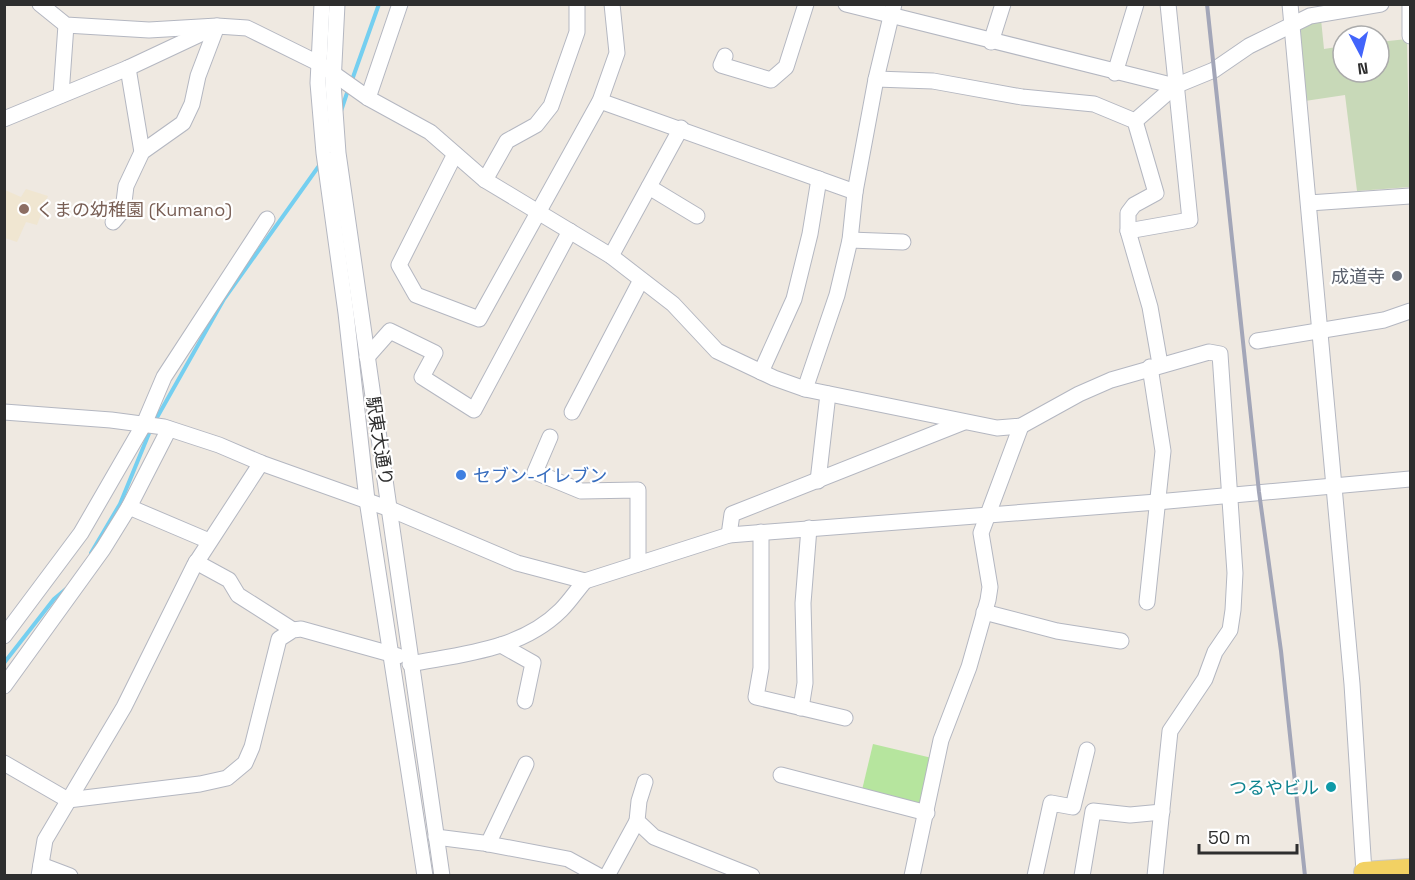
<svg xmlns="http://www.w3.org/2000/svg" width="1415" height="880" viewBox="0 0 1415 880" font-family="'Space Grotesk','Noto Sans JP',sans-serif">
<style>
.education{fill:#f0e6d1}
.green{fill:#b6e59e}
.cemetery{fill:#c8d9b8}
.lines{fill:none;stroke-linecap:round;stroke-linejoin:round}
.stream{stroke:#75cff0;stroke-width:4}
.minor-casing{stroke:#b4b7c1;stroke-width:17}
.major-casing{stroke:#c9c9c9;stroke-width:22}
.minor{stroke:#fff;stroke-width:15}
.major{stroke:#f2d163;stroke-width:20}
.rail{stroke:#a3a6b8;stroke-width:4}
.education-dot{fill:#8d6e63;stroke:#fff;stroke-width:2}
.worship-dot{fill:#6b7280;stroke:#fff;stroke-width:2}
.shop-dot{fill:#3f7fe0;stroke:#fff;stroke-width:2}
.culture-dot{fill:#0f9aa8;stroke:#fff;stroke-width:2}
.labels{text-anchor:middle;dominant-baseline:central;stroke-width:4.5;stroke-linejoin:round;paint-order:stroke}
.education-label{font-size:18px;fill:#785e54;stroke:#fff;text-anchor:start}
.worship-label{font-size:18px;fill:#5b616d;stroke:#fff;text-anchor:end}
.street-label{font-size:18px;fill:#2e2e2e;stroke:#fff}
.shop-label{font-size:18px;fill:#366cbe;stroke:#fff;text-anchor:start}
.culture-label{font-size:18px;fill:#0d838f;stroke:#fff;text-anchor:end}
</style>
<rect width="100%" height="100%" fill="#efe9e1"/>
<polygon class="education" points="26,189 48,196 37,225 26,222 17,242 5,238 5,190 21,197"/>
<polygon class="green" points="873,744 932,758 923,802 918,805 862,790"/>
<polygon class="cemetery" points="1321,19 1324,49 1343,46 1343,72 1379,72 1379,42 1407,39 1410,187 1357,191 1345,95 1305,101 1297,28"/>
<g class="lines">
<g class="stream">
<polyline points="352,80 379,4"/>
<polyline points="341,111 348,90"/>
<polyline points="155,421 224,299 321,163"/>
<polyline points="91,553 120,504 150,431"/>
<polyline points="4,663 54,599 66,589"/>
</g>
<g class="minor-casing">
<g id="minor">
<polyline points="40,4 66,25 149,30 217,26 247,28 320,64 368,98 430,132 485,180 611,256 673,304 717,351 774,378 805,389 997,428 1021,426 1079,394 1111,380 1209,352 1220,354 1235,573 1233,610 1230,630 1215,652 1205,679 1170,731 1155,876"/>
<polyline points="322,4 318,83 324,153 346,313 367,500 425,876"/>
<polyline points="337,4 333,83 338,153 442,876"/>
<polyline points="846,4 1175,86 1214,70 1249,46 1310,16 1381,4"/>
<polyline points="1290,4 1352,684 1364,872"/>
<polyline points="1410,4 1410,36"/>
<polyline points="991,42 1003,4"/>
<polyline points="725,56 721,65 771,80 786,67 806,4"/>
<polyline points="128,68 142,152"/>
<polyline points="1115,73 1136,4"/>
<polyline points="876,79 933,81 1022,97 1094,104 1135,121 1156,193 1134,205 1128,213 1128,231 1150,307 1160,364"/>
<polyline points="61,95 66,25"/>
<polyline points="368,98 400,4"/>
<polyline points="600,101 855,192"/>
<polyline points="4,119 128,68 209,30"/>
<polyline points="1135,121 1175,86"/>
<polyline points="455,154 399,265 416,295 479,319 600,101 617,53 612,4"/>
<polyline points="485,180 507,141 536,125 551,106 577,32 577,4"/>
<polyline points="649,187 697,216"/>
<polyline points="1309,203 1410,196"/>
<polyline points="113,222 123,210 126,186 142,152 183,123 192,104 198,76 217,26"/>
<polyline points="1128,231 1190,220 1168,4"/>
<polyline points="850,240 903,242"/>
<polyline points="611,256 681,128"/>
<polyline points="1257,341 1384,320 1410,311"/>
<polyline points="367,357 390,331 435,353 422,377 474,410 570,231"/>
<polyline points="761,372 794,299 810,234 819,179"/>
<polyline points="805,389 837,295 850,240 855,192 876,79 894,4"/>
<polyline points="4,412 111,420 164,427 219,445 261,463 390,509 517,563 585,581 729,535 1157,502 1410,479"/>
<polyline points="572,412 641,280"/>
<polyline points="550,437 535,472 581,491 638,490 638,564"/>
<polyline points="818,481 828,394"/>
<polyline points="129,507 209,541"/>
<polyline points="761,532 761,668 756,697 845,718"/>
<polyline points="729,535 732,514 964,422"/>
<polyline points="196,562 229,580 238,595 293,630"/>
<polyline points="1147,602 1163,451 1150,367"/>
<polyline points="984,612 1057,631 1121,641"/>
<polyline points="4,636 81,533 144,424 164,377 267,219"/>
<polyline points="501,645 533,663 525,701"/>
<path d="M410 664C462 654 521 650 561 610 570 601 577 590 585 581"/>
<polyline points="4,686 103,549 129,507 169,429"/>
<polyline points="801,708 805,683 803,603 809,528"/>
<polyline points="4,763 68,800 200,784 227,778 245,763 252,747 279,639 293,630 301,629 398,656"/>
<polyline points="781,775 927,813"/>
<polyline points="645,782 639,801 637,821 654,837 752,876"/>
<polyline points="436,837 483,843 568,859 599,876"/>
<polyline points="488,844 526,764"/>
<polyline points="41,865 70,876"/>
<polyline points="39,876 45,840 124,707 194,566 261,463"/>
<polyline points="607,876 637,821"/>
<polyline points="912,876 941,740 969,667 988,600 990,587 981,533 1021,426"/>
<polyline points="1035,876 1051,803 1073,807 1087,750"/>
<polyline points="1082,876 1093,811 1130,815 1162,812"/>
</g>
</g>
<g class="major-casing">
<polyline id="major" points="1364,872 1410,869"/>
</g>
<use href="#minor" class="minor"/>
<use href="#major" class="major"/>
<polyline class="rail" points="1207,4 1259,492 1281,651 1305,876"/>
</g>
<circle class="education-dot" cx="24" cy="209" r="6"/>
<circle class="worship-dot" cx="1397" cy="276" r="6"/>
<circle class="shop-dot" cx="461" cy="475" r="6"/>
<circle class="culture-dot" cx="1331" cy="787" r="6"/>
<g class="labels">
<g class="education-label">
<text x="36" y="209">くまの幼稚園 (Kumano)</text>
</g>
<g class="worship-label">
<text x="1385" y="276">成道寺</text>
</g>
<g class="street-label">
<text transform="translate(380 441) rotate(81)">駅東大通り</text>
</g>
<g class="shop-label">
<text x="473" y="475">セブン-イレブン</text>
</g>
<g class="culture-label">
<text x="1319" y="787">つるやビル</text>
</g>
</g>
<rect width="1415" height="880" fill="none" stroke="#2e2e2e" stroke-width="12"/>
<g transform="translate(1361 54) rotate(173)"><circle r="28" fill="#ffffff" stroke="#ababab" stroke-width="1.5"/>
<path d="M0-4.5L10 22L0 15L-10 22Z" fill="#4264fb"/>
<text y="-9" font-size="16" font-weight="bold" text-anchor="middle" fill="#2e2e2e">N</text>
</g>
<path d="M1199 844v9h98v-9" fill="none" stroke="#2e2e2e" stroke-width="3"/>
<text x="1208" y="844" font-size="18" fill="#2e2e2e" stroke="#ffffff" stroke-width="4.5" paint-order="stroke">50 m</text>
</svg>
